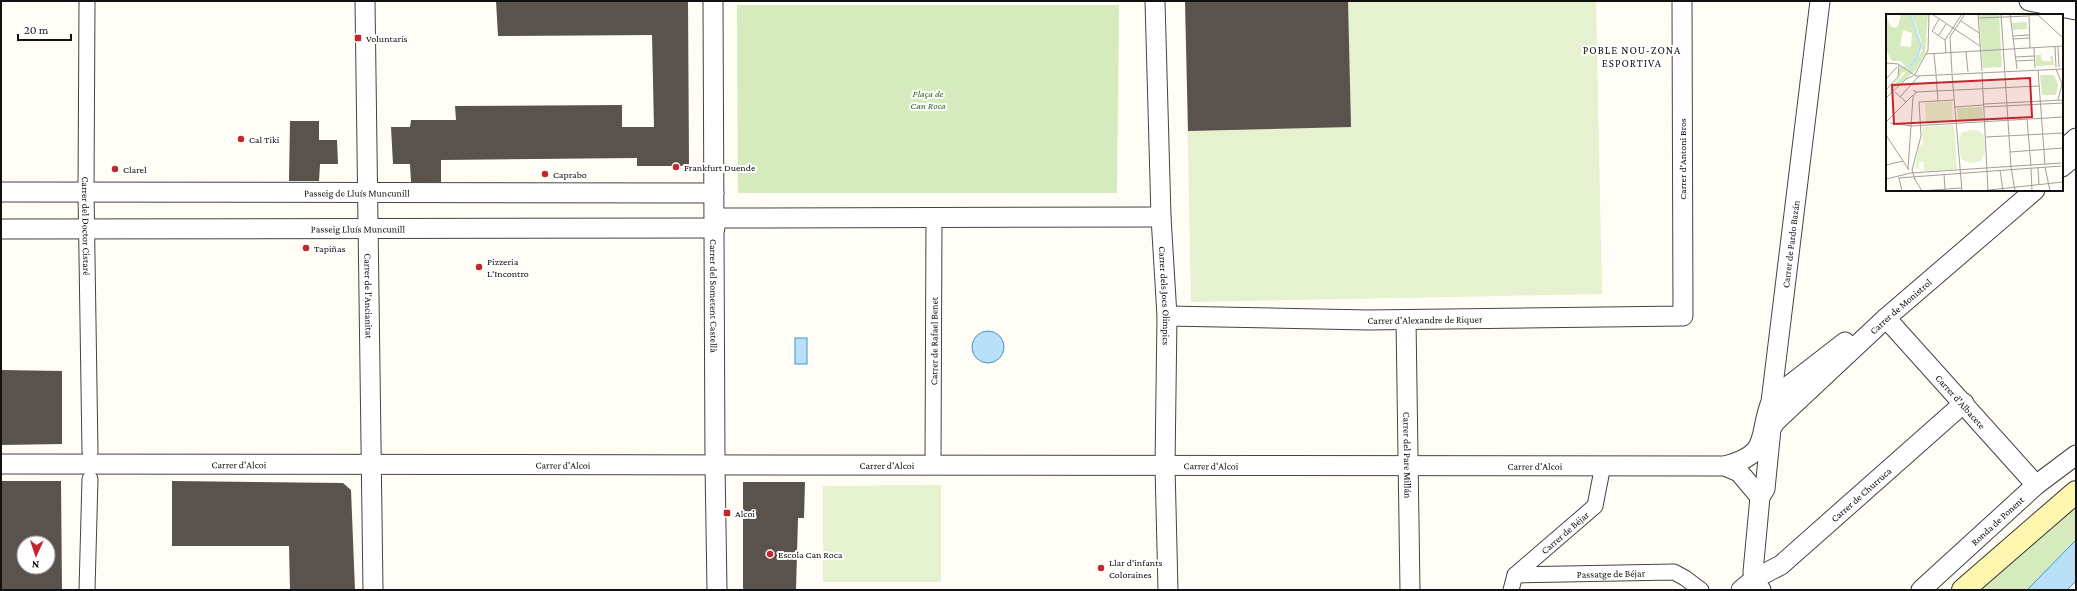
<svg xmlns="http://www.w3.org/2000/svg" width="2077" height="591" viewBox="0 0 2077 591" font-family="'Crimson Pro',serif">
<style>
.green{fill:#d5ebbd}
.pitch{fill:#e6f2cf}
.water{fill:#b9e0f7;stroke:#3f96cf}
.building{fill:#5a524d;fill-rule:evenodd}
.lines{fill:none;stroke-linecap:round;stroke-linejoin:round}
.pedestrian-casing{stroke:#444;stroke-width:17}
.minor-casing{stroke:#444;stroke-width:21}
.secondary-casing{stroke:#333;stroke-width:24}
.pedestrian{stroke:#fff;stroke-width:15}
.minor{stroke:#fff;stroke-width:19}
.secondary{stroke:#fff6b0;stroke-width:22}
.poi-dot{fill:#c4262e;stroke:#fff;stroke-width:1.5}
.labels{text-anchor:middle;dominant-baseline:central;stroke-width:4;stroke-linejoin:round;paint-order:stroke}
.poi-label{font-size:10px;fill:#111;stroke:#fff;text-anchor:start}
.park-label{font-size:10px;font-style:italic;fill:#2f6b1f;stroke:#fff}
.street-label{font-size:10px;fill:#111;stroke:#fff}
.neighbourhood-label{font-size:11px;letter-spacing:1px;fill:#111;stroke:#fff}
.inset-river{fill:none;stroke:#b9e0f7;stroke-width:2}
.inset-road{fill:none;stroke:#a09f9a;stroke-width:1}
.view{fill:#c4262e;fill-opacity:0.15;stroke:#c4262e;stroke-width:2}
.inset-edge{fill:none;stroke:#111;stroke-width:2}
</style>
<rect width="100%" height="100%" fill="#fffdf5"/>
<g class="green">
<polygon points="737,5 1119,5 1117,193 738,193"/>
<polygon points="2076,504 2076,540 2027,590 1975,590"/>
</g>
<g class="pitch">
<polygon points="1185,1 1596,1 1602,294 1191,302"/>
<polygon points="941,485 941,582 823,582 823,486"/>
</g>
<g class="water">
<circle cx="988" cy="347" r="16"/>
<rect x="795" y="338" width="12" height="26"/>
<polygon points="2076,540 2076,581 2067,590 2027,590"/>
</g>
<g class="building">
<polygon points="496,1 688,1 689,166 637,166 637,158 441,160 441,182 411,182 410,164 393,164 391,127 410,127 411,120 456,120 455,106 622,105 622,127 654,127 652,35 498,36"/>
<polygon points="1185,1 1348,1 1351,127 1188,131"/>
<polygon points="290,121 319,121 319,140 337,140 338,164 320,164 319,181 289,181"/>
<polygon points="1,370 62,371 62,444 1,445"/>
<path d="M1 481H61L62 590H1ZM24 543H48V567H24Z"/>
<polygon points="172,481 343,483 351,490 355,590 290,590 289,546 172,546"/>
<polygon points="743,482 805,482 804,518 798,518 796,590 743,590"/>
</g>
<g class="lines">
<g class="pedestrian-casing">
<g id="pedestrian">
<path id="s1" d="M87 1 86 192 90 452"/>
<path id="s2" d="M933 465 934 217"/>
<path id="s3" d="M1515 575 1674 572 1685 578 1701 590"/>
<polyline points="87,590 90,479"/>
<path id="s4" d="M1511 590 1515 575 1595 506 1603 465"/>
</g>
</g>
<g class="minor-casing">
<g id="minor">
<path id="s5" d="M365 1 373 590"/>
<path id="s6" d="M713 1 715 464 717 590"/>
<path id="s7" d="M1155 1 1161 217 1167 316 1165 466 1168 590"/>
<polyline points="2029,1 2076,10"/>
<polyline points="2062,151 2076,138"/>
<polyline points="2062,167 2076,155"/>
<path id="s8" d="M1 192 714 193"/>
<polyline points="715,218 1161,217"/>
<path id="s9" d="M1 229 715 228"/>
<path id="s10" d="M1167 316 1368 320 1683 316 1682 1"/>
<path id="s11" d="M1886 318 2036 485"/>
<path id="s12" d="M1406 320 1410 590"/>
<polyline points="1771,402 1787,387 1845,342"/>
<path id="s13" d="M1 464 1725 466 1739 472 1760 497"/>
<path id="s14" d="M1725 466C1772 453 1757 437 1771 402L1820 1"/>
<path id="s15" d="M1741 590 1754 579 1781 565 1964 403"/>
<path id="s16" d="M1761 590 1754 579 1753 572 1760 497 1765 489 1771 429 1775 422 1886 318 2035 190"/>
<path id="s17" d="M1921 590 2036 485 2076 455"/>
</g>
</g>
<g class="secondary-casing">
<polyline id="secondary" points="1963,590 2076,492"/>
</g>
<use href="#pedestrian" class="pedestrian"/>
<use href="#minor" class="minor"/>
<use href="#secondary" class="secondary"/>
</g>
<g class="poi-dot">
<rect x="354" y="34" width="8" height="8" rx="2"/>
<circle cx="241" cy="139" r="4"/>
<circle cx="676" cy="167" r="4"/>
<circle cx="115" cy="169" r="4"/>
<circle cx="545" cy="174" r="4"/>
<circle cx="306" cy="248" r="4"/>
<circle cx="479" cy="267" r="4"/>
<rect x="723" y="509" width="8" height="8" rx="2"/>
<circle cx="770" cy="554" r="4"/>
<circle cx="1101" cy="568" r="4"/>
</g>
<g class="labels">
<g class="poi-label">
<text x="366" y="38">Voluntaris</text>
<text x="249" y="139">Cal Tiki</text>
<text x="684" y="167">Frankfurt Duende</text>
<text x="123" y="169">Clarel</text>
<text x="553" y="174">Caprabo</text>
<text x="314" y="248">Tapiñas</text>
<text x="487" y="261">Pizzeria<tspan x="487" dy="12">L'Incontro</tspan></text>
<text x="735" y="513">Alcoi</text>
<text x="778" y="554">Escola Can Roca</text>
<text x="1109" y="562">Llar d'infants<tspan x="1109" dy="12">Coloraines</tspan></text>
</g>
<g class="park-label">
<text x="928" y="93">Plaça de<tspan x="928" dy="12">Can Roca</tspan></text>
</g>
<g class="street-label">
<text transform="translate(1682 159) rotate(-90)">Carrer d'Antoni Bros</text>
<text stroke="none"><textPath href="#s8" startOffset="356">Passeig de Lluís Muncunill</textPath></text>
<text stroke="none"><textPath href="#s1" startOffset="225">Carrer del Doctor Cistaré</textPath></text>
<text stroke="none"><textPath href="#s9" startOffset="357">Passeig Lluís Muncunill</textPath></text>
<text stroke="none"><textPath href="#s14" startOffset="245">Carrer de Pardo Bazán</textPath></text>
<text stroke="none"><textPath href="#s7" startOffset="295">Carrer dels Jocs Olimpics</textPath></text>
<text stroke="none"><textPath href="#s5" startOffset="295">Carrer de l'Ancianitat</textPath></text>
<text stroke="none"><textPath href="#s6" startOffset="295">Carrer del Sometent Castellà</textPath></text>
<text stroke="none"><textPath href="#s16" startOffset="344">Carrer de Monistrol</textPath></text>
<text stroke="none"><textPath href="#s10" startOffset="258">Carrer d'Alexandre de Riquer</textPath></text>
<text stroke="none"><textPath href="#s2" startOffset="124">Carrer de Rafael Benet</textPath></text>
<text stroke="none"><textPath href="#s11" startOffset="112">Carrer d'Albacete</textPath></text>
<text stroke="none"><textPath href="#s12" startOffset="135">Carrer del Pare Millán</textPath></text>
<text stroke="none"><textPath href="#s13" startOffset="562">Carrer d'Alcoi</textPath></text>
<text stroke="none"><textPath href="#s13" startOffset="238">Carrer d'Alcoi</textPath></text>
<text stroke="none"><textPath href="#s13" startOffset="886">Carrer d'Alcoi</textPath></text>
<text stroke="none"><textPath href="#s13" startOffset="1534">Carrer d'Alcoi</textPath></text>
<text stroke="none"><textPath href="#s13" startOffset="1210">Carrer d'Alcoi</textPath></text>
<text stroke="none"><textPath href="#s15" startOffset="154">Carrer de Churruca</textPath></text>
<text stroke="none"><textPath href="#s17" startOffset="103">Ronda de Ponent</textPath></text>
<text stroke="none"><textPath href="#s4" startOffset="81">Carrer de Béjar</textPath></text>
<text stroke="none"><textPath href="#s3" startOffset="96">Passatge de Béjar</textPath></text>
</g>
<g class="neighbourhood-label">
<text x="1632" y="50">POBLE NOU-ZONA<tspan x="1632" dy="13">ESPORTIVA</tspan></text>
</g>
</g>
<g transform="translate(1886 14)">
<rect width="177" height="177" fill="#fffdf5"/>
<path d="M0 0 4 12 9 14 12 12 15 0H23L35 30 29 46 19 58H16L14 63 0 79 13 63 12 54 19 52 15 47H6L0 36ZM17 16 26 19 25 33 14 32ZM25 0H42L39 40 29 57 0 81 31 45 36 37 35 26ZM93 0H113L116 53 97 54ZM141 8V15L127 16 126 9ZM150 41H155L156 47H165L164 42H167L168 51 150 52ZM154 61H168L172 71 170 81H156ZM96 93 97 105 72 107 71 94Z" fill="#d5ebbd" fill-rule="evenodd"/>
<path d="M66 87 67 107 40 109 39 89ZM68 111 71 155 38 157 37 148H33V155L29 153 33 132 37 130 36 113ZM85 116 94 117 98 122 99 138 95 147 84 149 75 145 73 127 74 121H76L74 119Z" fill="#e6f2cf"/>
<path class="inset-river" d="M22 54 31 44 35 32 24 0"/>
<path class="inset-road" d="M46 0 94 32M92 0 96 57M115 0 125 153 129 177M124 0 131 55M93 4 142 2M53 5 46 17 59 26M75 7 93 19M53 21 60 10M127 22 143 21M127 25 143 24M59 26 76 0M59 26 60 39M169 33 170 53M172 33 173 53M144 34 143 1H152L177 24M148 34 149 54M80 38 82 58M40 40 177 32M48 40 50 60M129 43 149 42M130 47 149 46M0 49 12 50 30 62 177 55M170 55 176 70 172 86M152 56 159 151M66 59 64 23 79 0M96 59 102 177M66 60 76 177M50 61 52 87M28 62 42 36 43 0M0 65 11 53M0 76 12 63 13 51M27 76 30 78 153 72M9 78 20 88M14 83 33 62M0 84 20 65 27 62M98 90 177 86M68 93 98 91M98 93 177 89M141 105 145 152M0 108 27 81M4 109 26 112 177 103M0 121 23 156M100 123 177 119M124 138 177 134M0 151 17 147M159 153 164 177M145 154 146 177M152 154 153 171M22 155 27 83 30 78M114 156 117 177M58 160 59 176M0 161V177M12 164 175 152M13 164 16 177M28 164 36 177M0 165 25 159 175 149M29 165 26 156 35 122 33 88 68 86M34 177 75 174M94 177 177 168"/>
<path class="view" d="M144 64 146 103 8 110 6 71Z"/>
<rect width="177" height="177" class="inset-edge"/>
</g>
<rect width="2077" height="591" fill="none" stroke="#111111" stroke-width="4"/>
<g transform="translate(36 555) rotate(183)"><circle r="19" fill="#ffffff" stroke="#a0a0a0"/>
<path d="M0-3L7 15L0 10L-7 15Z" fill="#c4262e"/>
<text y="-6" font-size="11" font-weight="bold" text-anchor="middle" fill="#111111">N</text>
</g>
<path d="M18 34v6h53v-6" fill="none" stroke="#111111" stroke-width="2"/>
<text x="24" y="34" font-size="12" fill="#111111" stroke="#ffffff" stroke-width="3" paint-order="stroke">20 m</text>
</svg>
